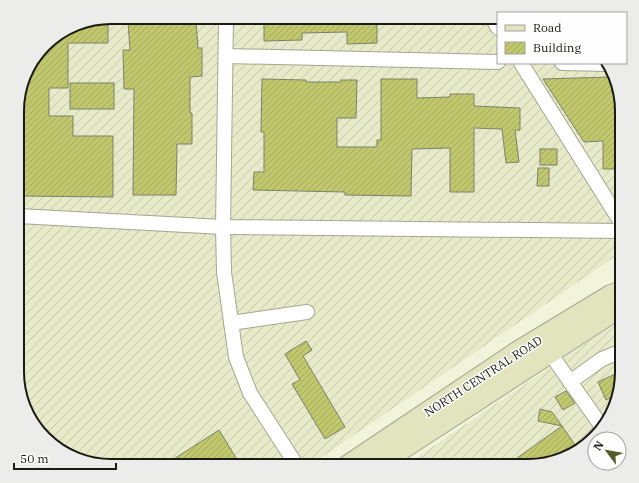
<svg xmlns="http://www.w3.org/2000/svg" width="639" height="483" viewBox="0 0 639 483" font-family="'IBM Plex Serif',serif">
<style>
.industrial{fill:url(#industrial-furrows)}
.building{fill:url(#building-hatch);stroke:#7e816a}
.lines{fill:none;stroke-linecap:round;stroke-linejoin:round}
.minor-casing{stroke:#a4a78e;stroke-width:16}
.secondary-casing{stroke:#a4a78e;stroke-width:22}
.minor{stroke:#fff;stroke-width:14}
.secondary{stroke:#e2e4be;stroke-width:20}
.labels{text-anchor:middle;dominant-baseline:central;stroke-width:3;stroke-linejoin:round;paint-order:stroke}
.street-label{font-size:12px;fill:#191a11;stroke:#fefefe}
.rim{fill:none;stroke:#191a11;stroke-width:2}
</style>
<defs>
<pattern id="industrial-furrows" width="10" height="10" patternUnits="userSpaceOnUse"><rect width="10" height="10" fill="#e6eac9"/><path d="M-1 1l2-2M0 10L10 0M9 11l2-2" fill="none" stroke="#c5c8ac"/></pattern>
<pattern id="building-hatch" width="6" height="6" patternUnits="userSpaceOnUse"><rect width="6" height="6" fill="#c0c76d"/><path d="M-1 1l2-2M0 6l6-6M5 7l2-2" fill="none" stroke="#a4aa5d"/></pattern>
</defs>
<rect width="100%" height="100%" fill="#f1f4da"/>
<g class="industrial">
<polygon points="498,18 498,63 607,63 612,70 622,111 622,219 612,219 619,254 309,466 105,466 49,443 27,414 17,378 18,99 29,64 49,40 81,22"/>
<polygon points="622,322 622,378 599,434 569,456 528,466 404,466 599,334"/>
</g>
<g class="building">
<polygon points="377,19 377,43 347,44 347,32 302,33 302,40 264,41 264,20"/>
<polygon points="196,21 198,48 202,48 202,76 190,77 190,113 192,113 192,144 177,144 176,195 133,195 134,89 124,89 123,50 130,50 128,22"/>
<polygon points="81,22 108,22 108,43 68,43 68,88 49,88 49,116 73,116 73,136 113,136 113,197 18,196 18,98 29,64 49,40"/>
<polygon points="611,77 612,93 618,93 622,111 622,169 603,169 603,141 584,142 543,79"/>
<polygon points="262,79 306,80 306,82 341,82 341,80 357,80 356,118 337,118 337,147 377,147 377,140 381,140 381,79 417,79 417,98 450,97 450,94 474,94 474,106 520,108 520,130 515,130 519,162 506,163 502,129 474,128 474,192 450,192 450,148 412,149 411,196 345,195 345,192 253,190 254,172 264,172 264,132 261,132"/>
<rect x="70" y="83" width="44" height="26"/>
<rect x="540" y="149" width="17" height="16"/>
<polygon points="538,168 549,168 549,186 537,186"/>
<polygon points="306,341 312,350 303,356 345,427 325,439 292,384 300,380 285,354"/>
<polygon points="622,371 622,378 614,396 606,400 598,382"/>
<polygon points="566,391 575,403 563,410 555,397"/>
<polygon points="540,409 552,412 562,426 538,421"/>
<polygon points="562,426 575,445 572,447 575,452 569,456 528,466 522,466 517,458"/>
<polygon points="219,430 241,466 163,466"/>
</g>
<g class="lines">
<g class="minor-casing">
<g id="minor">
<polyline points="492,18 498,28"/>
<polyline points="226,20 223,227 224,272 236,357 250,393 297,466"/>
<polyline points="226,56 498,62"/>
<polyline points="521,63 622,224"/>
<polyline points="562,63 608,64"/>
<polyline points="18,216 223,227 622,231"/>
<polyline points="231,323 307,312"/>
<polyline points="550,353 602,427"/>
<polyline points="570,382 602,359 622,351"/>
</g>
</g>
<g class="secondary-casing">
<g id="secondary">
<polyline points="347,466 517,352 611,295 622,291"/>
<polyline points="376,466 622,306"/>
</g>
</g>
<use href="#minor" class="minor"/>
<use href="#secondary" class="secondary"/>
</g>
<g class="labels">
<g class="street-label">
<text transform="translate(483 376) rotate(-33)">NORTH CENTRAL ROAD</text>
</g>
</g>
<path d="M0 0H639V483H0ZM111 24H528A87 87 0 0 1 615 111V372A87 87 0 0 1 528 459H111A87 87 0 0 1 24 372V111A87 87 0 0 1 111 24Z" fill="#ececeb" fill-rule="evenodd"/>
<path class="rim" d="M111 24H528A87 87 0 0 1 615 111V372A87 87 0 0 1 528 459H111A87 87 0 0 1 24 372V111A87 87 0 0 1 111 24Z"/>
<rect x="497" y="12" width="130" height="52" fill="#fefefe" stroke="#a2a39f"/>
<rect x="505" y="25" width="20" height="6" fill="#e2e4be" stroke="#a2a39f"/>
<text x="533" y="32" font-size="12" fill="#191a11">Road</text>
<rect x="505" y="42" width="20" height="12" fill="url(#building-hatch)" stroke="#a2a39f"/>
<text x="533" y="52" font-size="12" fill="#191a11">Building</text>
<g transform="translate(607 451) rotate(302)"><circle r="19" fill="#fefefe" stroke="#a2a39f"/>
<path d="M0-3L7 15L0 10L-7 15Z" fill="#575b28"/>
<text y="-6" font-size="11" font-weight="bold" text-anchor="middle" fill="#191a11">N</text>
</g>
<path d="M14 463v6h102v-6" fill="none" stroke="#191a11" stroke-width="2"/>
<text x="20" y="463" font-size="12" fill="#191a11" stroke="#fefefe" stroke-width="3" paint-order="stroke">50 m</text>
</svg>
